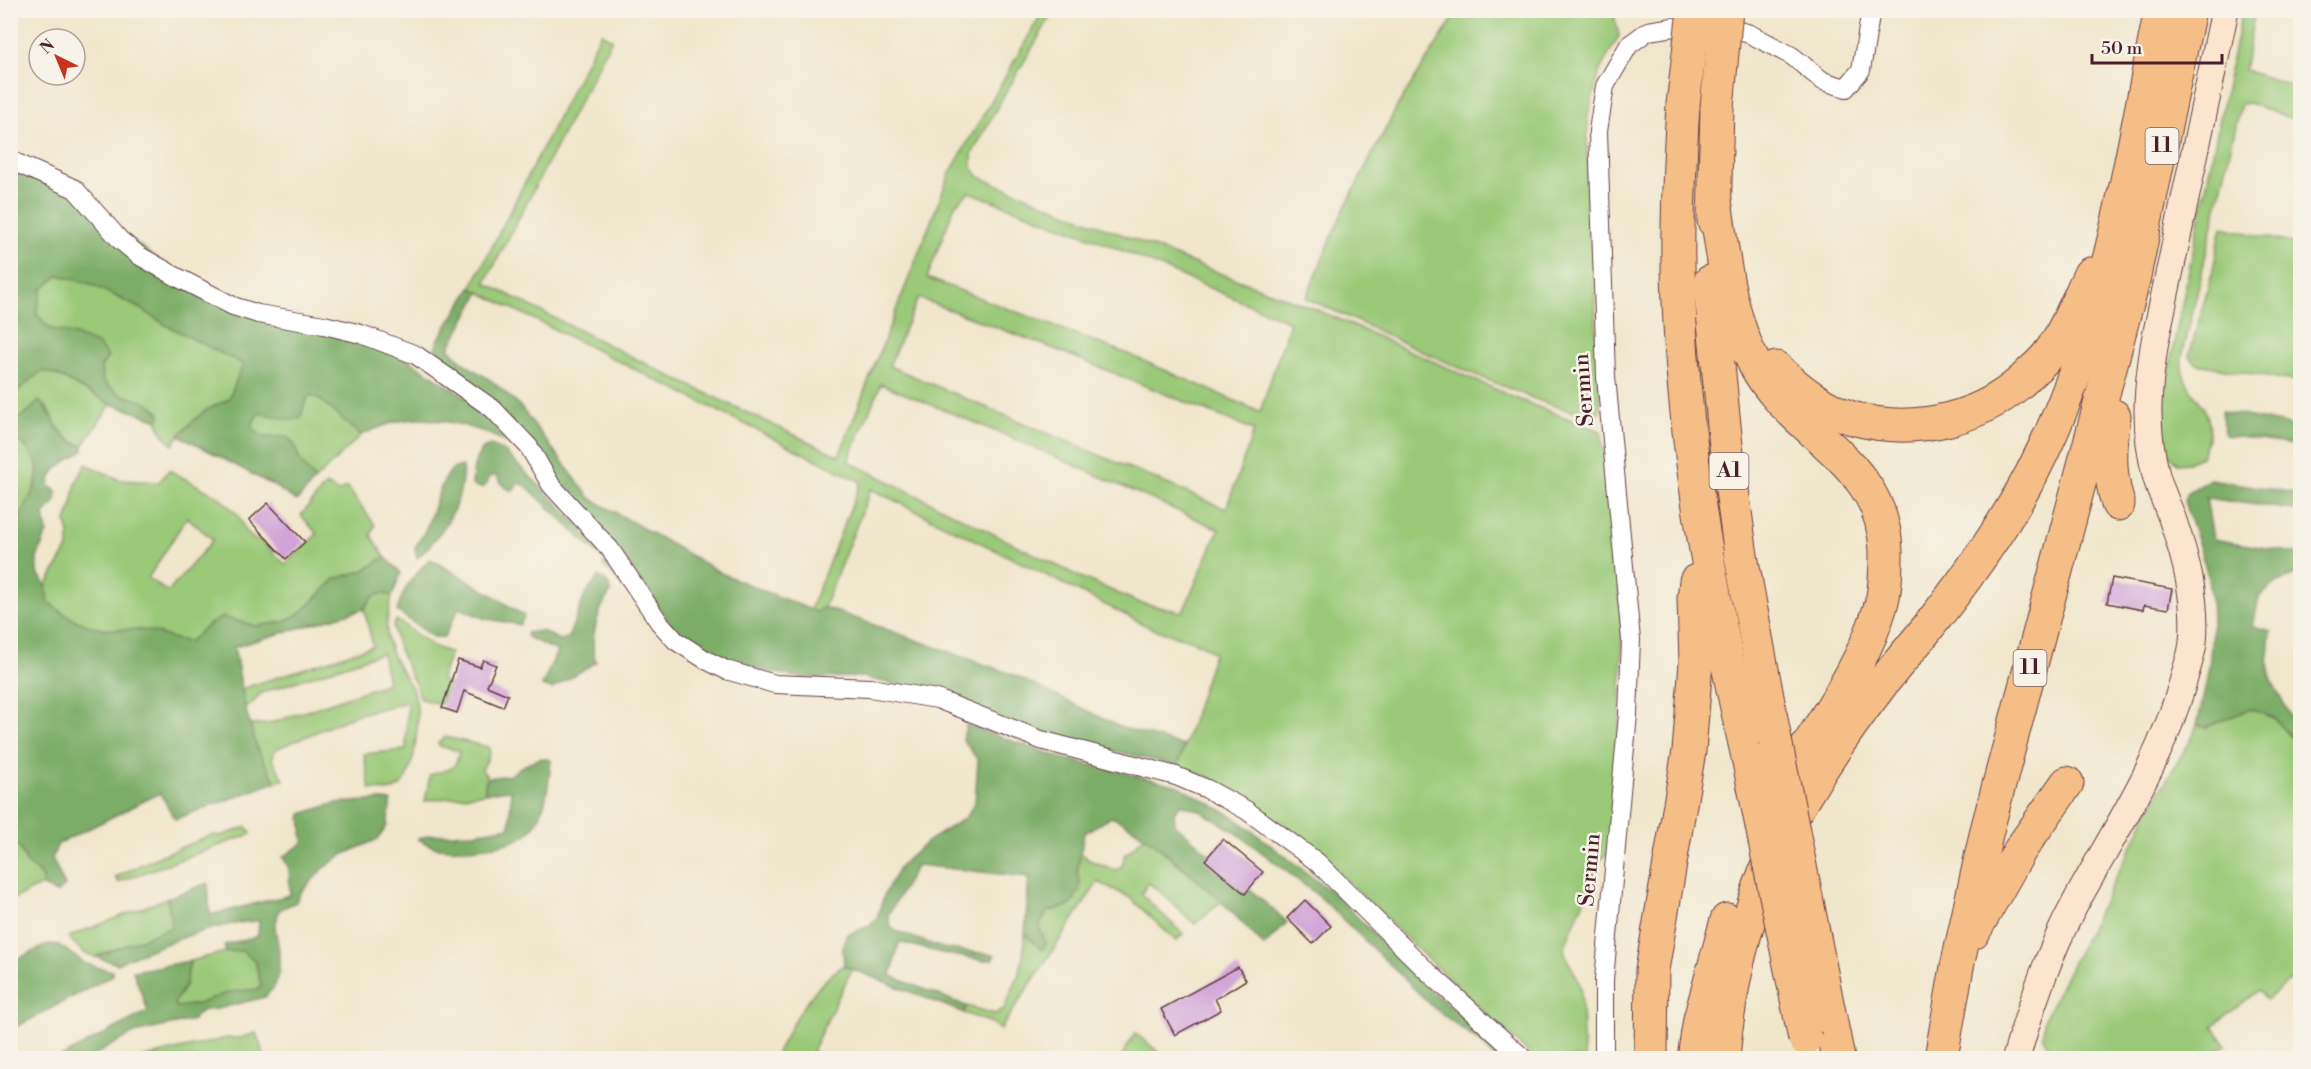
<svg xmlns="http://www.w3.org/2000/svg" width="2311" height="1069" viewBox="0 0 2311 1069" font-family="'Libre Bodoni',serif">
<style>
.green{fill:#9ac978;stroke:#727452;stroke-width:1.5;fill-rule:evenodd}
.forest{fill:#7bad68;stroke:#62664a;stroke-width:1.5}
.building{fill:#d1a3d8}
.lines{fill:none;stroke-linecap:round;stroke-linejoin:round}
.street-casing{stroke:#633d43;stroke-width:20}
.secondary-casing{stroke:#633d43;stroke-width:29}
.highway-casing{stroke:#633d43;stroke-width:35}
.street{stroke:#fff;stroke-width:18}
.secondary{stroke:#fbe5cf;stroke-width:27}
.highway{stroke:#f6be87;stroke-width:33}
.highway-bridge-casing{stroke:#633d43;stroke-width:35;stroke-linecap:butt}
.highway-bridge{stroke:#f6be87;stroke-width:33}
.labels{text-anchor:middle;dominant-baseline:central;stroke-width:5;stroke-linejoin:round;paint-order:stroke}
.shield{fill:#f7f3e8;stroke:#7e5f64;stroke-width:1.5}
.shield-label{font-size:21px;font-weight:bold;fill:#4a1f2b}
.street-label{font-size:22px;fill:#4a1f2b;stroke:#f7f3e8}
</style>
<rect width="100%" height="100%" fill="#f7f3e8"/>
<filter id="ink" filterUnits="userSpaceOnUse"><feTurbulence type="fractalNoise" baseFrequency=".0167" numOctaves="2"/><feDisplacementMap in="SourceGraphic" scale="12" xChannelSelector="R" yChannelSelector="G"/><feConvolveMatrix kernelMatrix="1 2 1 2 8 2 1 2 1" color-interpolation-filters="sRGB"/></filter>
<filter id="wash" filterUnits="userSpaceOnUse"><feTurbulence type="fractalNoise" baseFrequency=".008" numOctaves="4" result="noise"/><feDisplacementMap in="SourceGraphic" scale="24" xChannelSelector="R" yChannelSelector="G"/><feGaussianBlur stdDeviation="1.35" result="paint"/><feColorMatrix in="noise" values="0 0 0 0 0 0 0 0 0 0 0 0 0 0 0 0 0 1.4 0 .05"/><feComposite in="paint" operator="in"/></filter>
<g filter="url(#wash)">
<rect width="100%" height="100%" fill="#f0e6cb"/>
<g class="green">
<path d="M1043 11H1054L1003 97 972 154V168L979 177 1190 262 1318 310 1515 398 1601 431C1610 505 1622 579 1622 654 1622 720 1614 788 1608 854L1602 857 1564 948C1566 964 1576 970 1580 986 1584 1011 1581 1034 1585 1058H1534C1489 1017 1445 976 1402 934 1339 873 1263 792 1178 766L1214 653C1195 637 1169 637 1147 626 1055 579 963 534 871 489L824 607 816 612 810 610 861 482 471 288 601 33 612 39 485 283 674 378 839 456 950 173ZM969 192 1097 240 1290 322 1260 412 1130 355 927 278 955 205ZM918 298 1052 348 1254 430 1226 509 889 366ZM881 384 1017 440 1219 529 1183 612 1140 603 1078 576 848 461Z"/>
<path d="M1458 11H1613L1619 36 1600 70 1588 115 1587 152 1601 409 1595 416C1561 411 1527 396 1495 383 1431 357 1369 326 1306 298L1342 213 1398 105Z"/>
<path d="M2242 11H2255L2244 70 2300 88V122L2249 103 2241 104 2182 357C2179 389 2205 397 2209 423 2211 434 2205 446 2202 456L2188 463 2178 464C2175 461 2171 457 2168 453 2156 432 2165 391 2169 368Z"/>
<polygon points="2222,227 2300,245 2300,382 2197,364 2189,356 2212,274"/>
<path d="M59 275 91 284 143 310 164 324 243 364 229 399C206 410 186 422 173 445 165 436 154 428 160 415L146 403 120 395 103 381 101 367 75 335 49 328 35 313 42 289Z"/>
<path d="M42 371 57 375 111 404 83 446C61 437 57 427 46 406L29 411 11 423V391H17Z"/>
<polygon points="310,395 318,398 361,435 315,480 300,461 294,444 287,437 263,437 251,428 258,413 292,420"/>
<path d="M18 441H21C27 448 36 456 37 464 41 488 20 515 11 535 11 513 10 491 14 469 15 459 13 449 18 441Z"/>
<path d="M86 464 120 480 159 482 169 470 219 497 238 515 246 532 255 540 261 541 285 564 317 534 301 515 326 485 338 492 347 487 375 525 371 535 385 557 363 571 335 579 302 612 284 622 256 626 223 617 208 625 190 641C171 641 166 635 149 631 133 627 115 632 98 628 79 624 63 614 48 602L46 586 68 548 69 535 66 521 71 508 76 483ZM187 517 213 540 168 592 148 578Z"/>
<path d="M381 593 392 596C389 611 384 627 388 642 394 665 404 672 413 691 422 711 416 769 401 785 392 794 380 790 370 789L364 754 406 750 407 702 356 715 276 749 272 759 284 780 276 782 257 749 250 725 268 724 388 683 382 653 261 693 252 704 245 707 241 689 373 646 364 609 371 596Z"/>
<path d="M397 620 431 645 450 653 441 680 448 684 441 704 421 699C412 672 397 655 393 625Z"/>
<polygon points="2250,709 2274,718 2300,747 2300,972 2266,1000 2259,990 2213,1026 2226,1045 2208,1058 2055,1058 2043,1037 2044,1020 2155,799 2192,738 2197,725 2207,727"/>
<path d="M445 737 488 747 490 753 482 770 488 778 485 784V793L425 801 430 775C448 767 455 775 459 751L440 746 438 743Z"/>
<polygon points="247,827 251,834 118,882 115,877 160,856 212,835 221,836"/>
<polygon points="1145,836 1222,901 1195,924 1156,888 1148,883 1141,894 1183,934 1176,941 1129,897 1098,882 1000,1030 992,1023 964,1013 966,1006 995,1014 1004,1009 1018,976 1023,957 1025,934 1042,950 1046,943 1039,927 1047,912 1071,905 1080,882 1077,873 1080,852 1089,860 1115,870 1122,866 1125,855"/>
<polygon points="11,839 19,847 27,863 43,877 42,885 11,900"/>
<polygon points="167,898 173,927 95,957 83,952 68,937"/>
<polygon points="242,951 255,961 261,985 259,989 185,1007 176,1007 174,1003 185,986 190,961 226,952"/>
<path d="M843 966 852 969 812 1051 828 1058H774C792 1025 810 987 843 966Z"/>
<polygon points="256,1033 265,1058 141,1058 227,1038 240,1038"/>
<polygon points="1135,1033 1166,1058 1121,1058"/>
</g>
<g class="forest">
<path d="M11 164 65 188 212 301 323 329 399 354 483 408 524 448 519 451C492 430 439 415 405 420 389 422 376 429 361 435L318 398 310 395 306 400 300 418 292 420 258 413 251 427 263 437H287L294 444 300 461 315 480 297 501 274 486 179 435 204 411 229 399 243 364 164 324 143 310 91 284 59 275 42 289 36 313 49 328 75 335 99 345 108 357 101 367 103 381C109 386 115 393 123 395 135 400 154 401 160 415L158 420 111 404 57 375 42 371 17 391H11Z"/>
<polygon points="471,288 480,292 449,348 465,364 492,381 519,405 590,498 723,574 816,612 824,607 1014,675 1120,727 1184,746 1178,766 1040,733 919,690 862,677 802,678 735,665 700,650 675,630 614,544 431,358 439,338"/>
<path d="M39 401C52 411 54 432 69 440 73 443 79 444 83 446V451C70 460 51 466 49 485L57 493 56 501 44 514 47 532 37 558V572L46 586 48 602C63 614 79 624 98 628 115 632 133 627 149 631 166 634 171 641 190 641L208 625 223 617 256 626 284 622 302 612 335 579 363 571 385 557 401 573 392 596C376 591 372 596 364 609L234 647 245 707 257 749 276 782 175 819 160 793 58 844 52 858 65 886 56 893 42 885 43 877 27 863 19 847 10 839 11 536 35 487 38 472 37 462 21 441H18C12 451 14 467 11 479V423L29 411Z"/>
<polygon points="2221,411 2300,427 2300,446 2225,435"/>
<path d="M491 445 505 452 576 522 629 587 626 589 603 565 605 561 525 485 518 483 513 491 506 488 495 475 489 478 487 484 481 488 472 485C473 470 474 450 491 445Z"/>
<path d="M463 466C462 476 462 486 459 495 453 518 435 542 417 558L415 547C434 524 433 492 452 469Z"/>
<path d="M2210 479 2300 494V511L2206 498 2213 539 2300 554V573L2278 582 2259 597 2253 626 2270 631C2269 646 2266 664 2271 678 2279 698 2301 728 2300 747L2274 718 2250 709 2206 727 2197 725C2208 679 2216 638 2210 591 2206 560 2193 530 2184 501L2187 493Z"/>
<path d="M430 559 491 594 524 616 520 625 483 618 459 608 444 637H433L397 611C404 586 412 578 430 559Z"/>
<path d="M599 576 608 583 611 592C598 607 588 643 596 662L552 689 542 686 557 651 527 637 526 633 542 631 560 640 568 638 585 595Z"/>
<path d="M966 725 1062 758 1179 786 1234 817 1337 896 1416 978 1511 1058H1494L1485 1046 1434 1008 1321 898 1234 831 1200 811 1181 804 1174 812 1175 824 1287 922 1264 946C1230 909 1195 874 1155 844 1140 833 1128 823 1111 817L1084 833 1077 873 1080 882 1079 890 1071 905 1047 912 1039 927 1046 943 1042 950 1025 934 1029 877 917 865 888 915 890 927 896 931 942 948 995 955 992 960H982L946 954 899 942 891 976 966 1006 964 1013 844 966 843 949 846 935 867 927 877 918 885 893 901 865 928 841 965 818 975 803 978 760 963 740Z"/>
<path d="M540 758 551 760C549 782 546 818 527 834 509 848 457 852 435 847 430 846 424 842 418 839L430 835 473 833 510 827 511 790 485 793V784L488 778 511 775 519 768Z"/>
<path d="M382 800 391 801 387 826 378 839 340 856 322 870 301 892 296 902 279 910 275 927 279 951V974L274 987 265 997 217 1009 204 1010 195 1016 193 1020 134 1033 89 1058H59L148 1011 133 971 190 961 185 986 174 1003 176 1007 198 1004 229 992 259 989 261 985 255 961 242 951 226 952 224 945 258 936 259 921C213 923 169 943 126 959L118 964 95 957 172 927 167 898 208 883 210 915 290 895 289 869 283 857 303 843 301 814 336 803Z"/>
<polygon points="49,944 59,945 86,964 112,971 113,975 11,1030 11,962"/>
</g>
<g id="blocks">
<g class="building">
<polygon points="268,503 305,542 286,559 249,520"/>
<polygon points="2112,578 2172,589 2168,609 2144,605 2143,610 2107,603"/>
<polygon points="458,660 480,667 483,660 496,665 487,686 508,695 503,707 464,691 457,713 442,708"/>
<polygon points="1223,839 1263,872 1245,894 1205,860"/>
<polygon points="1305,900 1331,926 1313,944 1287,918"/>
<polygon points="1238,967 1246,980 1215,999 1221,1010 1175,1035 1161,1009"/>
</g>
</g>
</g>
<g filter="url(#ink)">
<use href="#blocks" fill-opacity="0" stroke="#633d43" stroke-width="1.5"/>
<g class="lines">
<g class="street-casing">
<g id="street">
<polyline points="10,160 75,189 120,240 138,255 175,276 233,306 258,314 324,325 361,334 416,355 493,409 529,447 551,485 610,549 659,622 676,641 706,660 726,670 775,684 870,688 937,699 1041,740 1176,776 1207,789 1246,810 1317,862 1425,969 1523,1058"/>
<polyline points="1604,1058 1604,980 1628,714 1631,640 1606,377 1598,131 1605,86 1629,45 1648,31 1706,22 1750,34 1792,56 1823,81 1846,88 1861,70 1871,10"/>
</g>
</g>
<g class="secondary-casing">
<path id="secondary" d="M2016 1058C2031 1005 2049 951 2076 902 2115 830 2161 762 2183 682 2186 669 2192 655 2193 642 2197 600 2186 558 2172 518 2167 504 2160 490 2156 475 2144 427 2147 390 2155 341L2225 10"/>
</g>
<g class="highway-casing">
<g id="highway">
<path d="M1683 105C1680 157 1677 211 1678 264 1680 431 1711 595 1748 757"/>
<path d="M1715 200C1723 255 1728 313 1754 363 1791 435 1883 458 1886 551 1886 568 1886 588 1881 605 1860 677 1811 735 1775 800"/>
<polyline points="1714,221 1717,107"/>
<polyline points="1710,282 1726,446 1741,556 1775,740"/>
<path d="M1776 368C1798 389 1823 409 1852 418 1915 436 1987 419 2032 371 2039 365 2046 358 2051 351 2067 328 2078 299 2090 274"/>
<path d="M2114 416C2110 449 2108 471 2118 504"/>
<polyline points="1973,933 2020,850 2067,783"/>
<polyline points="1830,1018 1838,1058"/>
<polyline points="1651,1058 1652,970 1689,751 1696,663 1694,599 1696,581"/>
<polyline points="1694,1058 1700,1019 1727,920"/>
<path d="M1723 1058C1729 984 1748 909 1778 840 1785 826 1794 813 1802 800 1825 762 1850 725 1877 690 1892 670 1909 651 1925 631 1965 581 2002 530 2032 473 2106 331 2129 165 2161 10"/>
<polyline points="1941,1058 1957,967 1987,830 2133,281 2189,10"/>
</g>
</g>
<use href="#street" class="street"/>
<use href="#secondary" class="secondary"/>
<use href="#highway" class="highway"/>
<g class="highway-bridge-casing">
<g id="highway-bridge">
<polyline points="1683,105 1694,10"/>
<polyline points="1717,107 1726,10"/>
<polyline points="1775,740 1830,1018"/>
<polyline points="1748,757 1805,1039"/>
</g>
</g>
<use href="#highway-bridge" class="highway-bridge"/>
</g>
</g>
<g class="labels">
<g class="shield">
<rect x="2145.5" y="128" width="33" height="36" rx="4.5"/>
<rect x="1709.5" y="453" width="39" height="36" rx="4.5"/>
<rect x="2013.5" y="650" width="33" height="36" rx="4.5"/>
</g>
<g class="shield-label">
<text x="2162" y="146">11</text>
<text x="1729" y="471">A1</text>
<text x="2030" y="668">11</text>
</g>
<g class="street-label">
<text transform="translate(1584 390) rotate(-94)">Sermin</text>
<text transform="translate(1590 870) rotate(-85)">Sermin</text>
</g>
</g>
<rect width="2311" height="1069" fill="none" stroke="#f7f3e8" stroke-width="36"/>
<g transform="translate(57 57) rotate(317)"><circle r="28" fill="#f7f3e8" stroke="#b29e9c" stroke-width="1.5"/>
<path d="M0-4.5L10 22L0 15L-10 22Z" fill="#c8321e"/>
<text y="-9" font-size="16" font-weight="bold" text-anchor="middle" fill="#4a1f2b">N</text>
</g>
<path d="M2092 54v9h130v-9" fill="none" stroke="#4a1f2b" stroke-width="3"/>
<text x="2101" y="54" font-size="18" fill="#4a1f2b" stroke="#f7f3e8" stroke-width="4.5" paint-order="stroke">50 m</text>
</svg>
